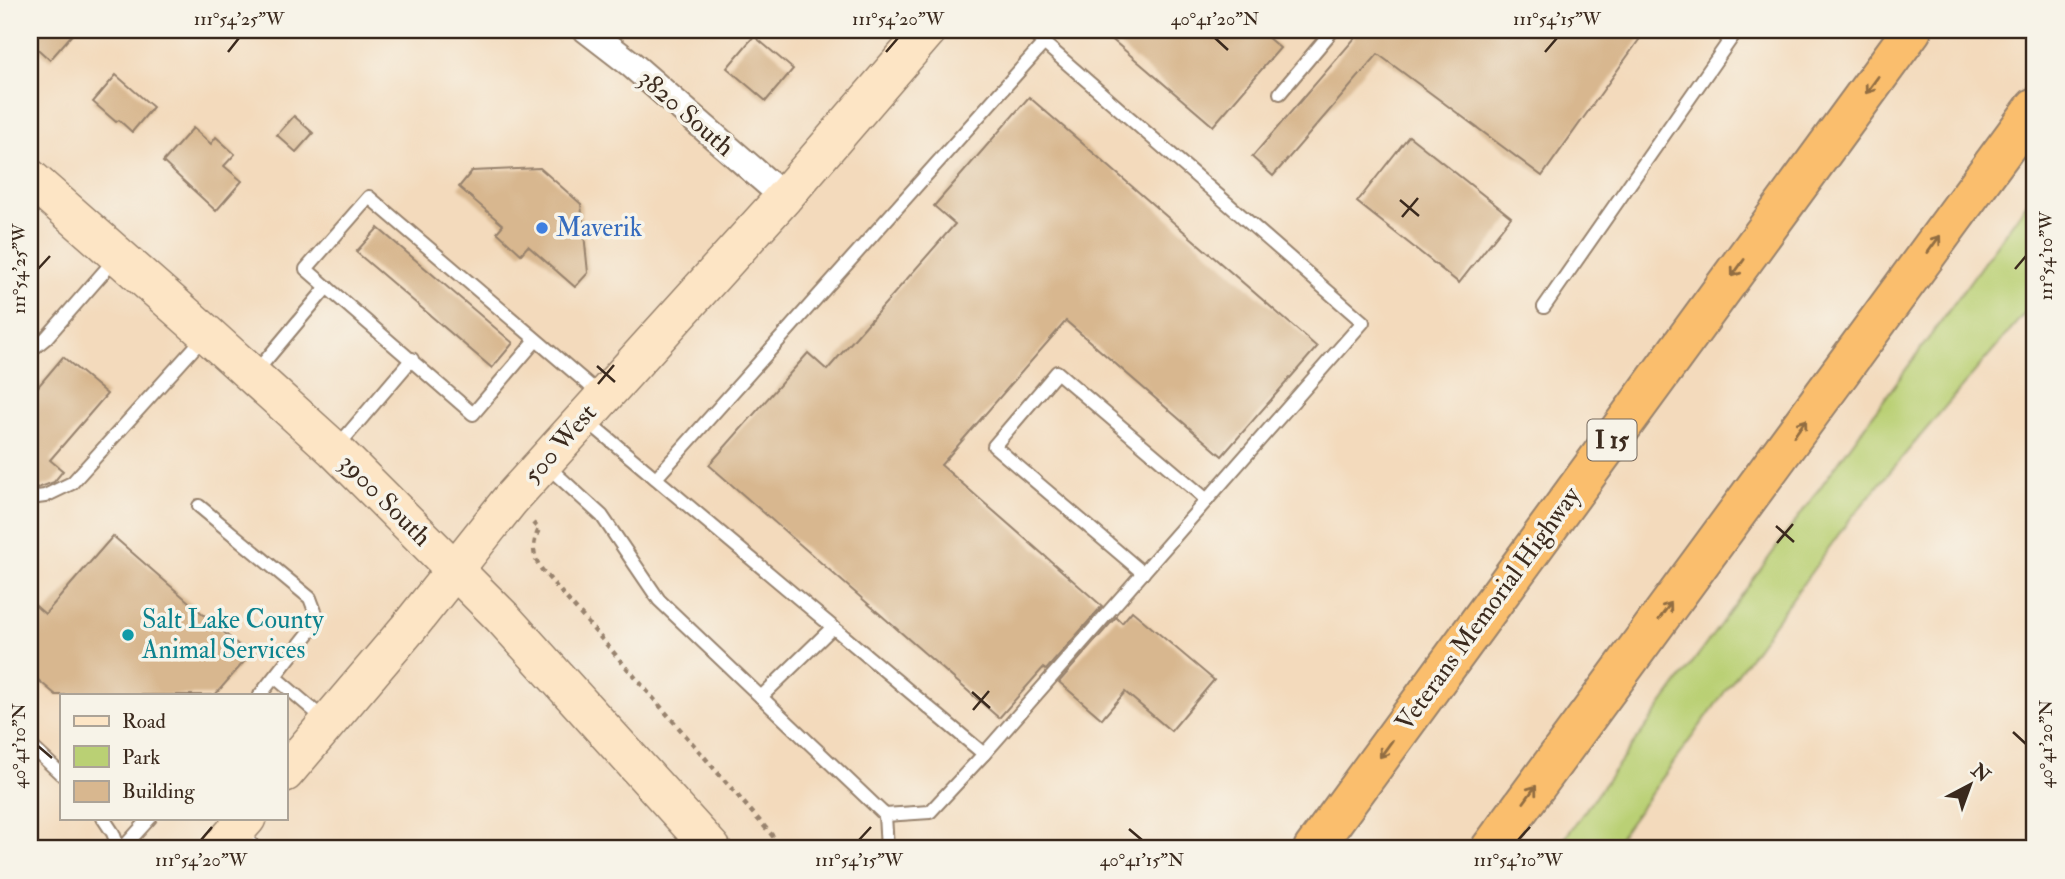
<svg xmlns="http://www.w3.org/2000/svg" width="2065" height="879" viewBox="0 0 2065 879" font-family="'IM FELL Double Pica',serif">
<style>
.green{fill:#bad074;stroke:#7a7d49;stroke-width:2}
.building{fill:#d8b78f}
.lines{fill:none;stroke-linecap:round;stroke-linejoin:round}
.service-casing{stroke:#97826d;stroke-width:16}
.minor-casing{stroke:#97826d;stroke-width:30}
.secondary-casing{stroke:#97826d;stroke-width:40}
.motorway-casing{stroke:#97826d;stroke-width:42}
.path{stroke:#97826d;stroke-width:4.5;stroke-dasharray:5 5;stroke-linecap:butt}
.service{stroke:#fff;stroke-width:12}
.minor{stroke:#fff;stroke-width:26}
.secondary{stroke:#fde5c5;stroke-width:37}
.motorway{stroke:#fabe6d;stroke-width:38}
.oneway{stroke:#916d42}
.ticks{fill:none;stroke:#3b2a1e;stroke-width:2.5}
.shop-dot{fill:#3f7fe0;stroke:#f7f3e8;stroke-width:2.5}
.culture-dot{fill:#0f9aa8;stroke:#f7f3e8;stroke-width:2.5}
.labels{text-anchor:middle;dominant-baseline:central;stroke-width:7;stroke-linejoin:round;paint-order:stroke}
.shield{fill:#f7f3e8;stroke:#73665b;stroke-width:2}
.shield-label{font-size:24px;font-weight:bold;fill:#3b2a1e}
.street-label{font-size:26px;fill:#3b2a1e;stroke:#f7f3e8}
.shop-label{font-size:26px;fill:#366cbe;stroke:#f7f3e8;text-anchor:start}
.culture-label{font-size:26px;fill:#0d838f;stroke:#f7f3e8;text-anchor:start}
.neatline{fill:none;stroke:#3b2a1e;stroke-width:2.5}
.ticks-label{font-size:18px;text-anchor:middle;fill:#3b2a1e}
</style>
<rect width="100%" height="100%" fill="#f7f3e8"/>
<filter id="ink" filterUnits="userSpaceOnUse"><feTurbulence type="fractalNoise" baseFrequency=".0143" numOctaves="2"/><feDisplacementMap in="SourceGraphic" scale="14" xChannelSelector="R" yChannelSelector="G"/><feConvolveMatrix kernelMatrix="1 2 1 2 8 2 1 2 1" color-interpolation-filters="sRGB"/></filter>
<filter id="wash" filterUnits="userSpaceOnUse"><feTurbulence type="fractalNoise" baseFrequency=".00686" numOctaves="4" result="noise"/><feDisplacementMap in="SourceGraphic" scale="28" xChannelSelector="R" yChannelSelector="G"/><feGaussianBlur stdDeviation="1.57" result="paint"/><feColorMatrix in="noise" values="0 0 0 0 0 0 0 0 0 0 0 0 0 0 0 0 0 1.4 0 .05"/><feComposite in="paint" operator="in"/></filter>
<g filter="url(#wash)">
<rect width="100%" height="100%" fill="#f3dabc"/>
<polygon class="green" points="2035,192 2035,301 1849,520 1611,849 1557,849"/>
<g id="blocks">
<g class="building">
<polygon points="30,30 76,30 50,60 30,42"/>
<polygon points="1101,30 1259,30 1280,48 1213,126"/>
<polygon points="1344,30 1646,30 1542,176 1378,54 1273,176 1252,157 1355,38"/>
<polygon points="754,36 793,69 766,101 727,68"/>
<polygon points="116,75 153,107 132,132 119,120 116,122 93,102"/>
<polygon points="1029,97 1317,347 1222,456 1066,321 941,465 1102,606 1046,670 1043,668 999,718 709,465 808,353 827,370 955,224 934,206"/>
<polygon points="294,116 313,133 296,152 277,135"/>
<polygon points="193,128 211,144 216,137 235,154 224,166 242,181 216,211 163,162"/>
<polygon points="1409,136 1511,217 1459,283 1357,202"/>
<polygon points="540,168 581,204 588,273 575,287 528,246 521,254 497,232 503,225 459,187 472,171"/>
<polygon points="378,228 513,343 492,368 356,252"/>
<polygon points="63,357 107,394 50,460 63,471 54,482 38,488 30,483 30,396"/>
<polygon points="113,536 250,655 215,695 56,695 30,673 30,601 45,614"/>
<polygon points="1132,611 1214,680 1171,731 1125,692 1102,719 1059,682 1116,617 1122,623"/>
</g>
</g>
</g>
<g filter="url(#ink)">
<use href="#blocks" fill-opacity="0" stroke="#97826d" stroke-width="2"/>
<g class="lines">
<g class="service-casing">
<g id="service">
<polyline points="1280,93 1333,30"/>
<polyline points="1544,307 1737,30"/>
<polyline points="536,340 473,414 306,269 369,197 602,396"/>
<polyline points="30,351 46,338 116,258"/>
<polyline points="255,373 327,287"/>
<polyline points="585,419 984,754 1363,322 1029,30"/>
<polyline points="337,447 412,359"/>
<polyline points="545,464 602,516 659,600 885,815 930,812 984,754"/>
<polyline points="656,478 1044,43"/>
<polyline points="30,498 45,496 72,483 206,335"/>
<polyline points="199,506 310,598 316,614 312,629 260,695"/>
<polyline points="1143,573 994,446 1057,372 1207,500"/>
<polyline points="276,678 325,720"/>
<polyline points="761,697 833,627"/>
<polyline points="30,745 61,774"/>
<polyline points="885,815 887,849"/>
<polyline points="103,818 113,833 119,849"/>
<polyline points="239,833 257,849"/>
<polyline points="122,849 150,818"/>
</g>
</g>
<g class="minor-casing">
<polyline id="minor" points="587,30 631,64 784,197"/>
</g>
<g class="secondary-casing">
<g id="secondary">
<polyline points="30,178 207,334 335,450 502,617 712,849"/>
<polyline points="285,773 410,626 510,500 784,197 928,30"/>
<polyline points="220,849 247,818"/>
</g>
</g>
<g class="motorway-casing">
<g id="motorway">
<polyline points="1313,849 1912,30"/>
<polyline points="1490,849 2035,107"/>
</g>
</g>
<path class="path" d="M533 523 539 529C532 544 532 556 542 570L784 849"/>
<use href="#service" class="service"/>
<use href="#minor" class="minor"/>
<use href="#secondary" class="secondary"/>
<use href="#motorway" class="motorway"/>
</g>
<defs><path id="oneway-shaft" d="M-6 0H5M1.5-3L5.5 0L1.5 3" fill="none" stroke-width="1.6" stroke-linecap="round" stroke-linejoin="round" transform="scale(1.75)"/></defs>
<g class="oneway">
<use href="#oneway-shaft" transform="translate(1872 85) rotate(126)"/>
<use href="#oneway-shaft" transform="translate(1934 244) rotate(-54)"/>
<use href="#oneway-shaft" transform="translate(1738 268) rotate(126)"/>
<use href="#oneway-shaft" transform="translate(1800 428) rotate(-54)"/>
<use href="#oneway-shaft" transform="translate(1665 611) rotate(-54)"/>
<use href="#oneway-shaft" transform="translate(1386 749) rotate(126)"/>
<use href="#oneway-shaft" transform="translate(1530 794) rotate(-54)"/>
</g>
</g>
<path class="ticks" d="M1215 38 1228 50M228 52 239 38M886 52 898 38M1545 52 1557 38M1400 200 1419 216M1402 217 1418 198M38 269 50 256M2015 269 2026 256M597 366 615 382M598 384 614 365M1776 526 1794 542M1777 543 1793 524M972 692 990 708M973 710 989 691M2013 732 2026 744M38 746 52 758M1129 829 1142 840M201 840 212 827M859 840 871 827M1518 840 1530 827"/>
<circle class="shop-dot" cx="542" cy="228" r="7"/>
<circle class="culture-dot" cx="128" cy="635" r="7"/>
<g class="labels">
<rect class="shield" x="1587.5" y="419.5" width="49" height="41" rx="5"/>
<g class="shield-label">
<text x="1612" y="440">I 15</text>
</g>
<g class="street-label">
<text transform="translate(686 113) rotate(41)">3820 South</text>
<text transform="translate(560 444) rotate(-49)">500 West</text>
<text transform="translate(385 500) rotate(45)">3900 South</text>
<text transform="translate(1488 609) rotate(-54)">Veterans Memorial Highway</text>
</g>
<g class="shop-label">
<text x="556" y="228">Maverik</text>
</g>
<g class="culture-label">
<text x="142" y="620">Salt Lake County<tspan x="142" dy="30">Animal Services</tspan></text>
</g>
</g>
<rect width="2065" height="879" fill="none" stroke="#f7f3e8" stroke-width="77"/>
<rect x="60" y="694" width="228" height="126" fill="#f7f3e8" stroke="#aca397" stroke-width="2"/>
<rect x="74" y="716" width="35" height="10" fill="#fde5c5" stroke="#aca397" stroke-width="2"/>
<text x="122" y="728" font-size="21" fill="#3b2a1e">Road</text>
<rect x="74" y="746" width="35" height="21" fill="#bad074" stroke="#aca397" stroke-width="2"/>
<text x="122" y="764" font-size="21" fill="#3b2a1e">Park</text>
<rect x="74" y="781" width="35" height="21" fill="#d8b78f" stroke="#aca397" stroke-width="2"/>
<text x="122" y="798" font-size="21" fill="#3b2a1e">Building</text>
<g transform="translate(1970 785) rotate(41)" stroke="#f7f3e8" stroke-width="5" paint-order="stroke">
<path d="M0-5L12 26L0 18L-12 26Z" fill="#3b2a1e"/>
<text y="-10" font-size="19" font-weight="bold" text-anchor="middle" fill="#3b2a1e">N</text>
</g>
<rect x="38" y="38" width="1988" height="802" class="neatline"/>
<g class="ticks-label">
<text x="239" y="25">111°54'25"W</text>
<text x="898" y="25">111°54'20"W</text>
<text x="1215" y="25">40°41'20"N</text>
<text x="1557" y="25">111°54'15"W</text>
<text transform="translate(2046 256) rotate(-90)" y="6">111°54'10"W</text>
<text transform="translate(19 269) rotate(-90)" y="6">111°54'25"W</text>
<text transform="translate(2046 744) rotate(-90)" y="6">40°41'20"N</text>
<text transform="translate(19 746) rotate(-90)" y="6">40°41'10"N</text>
<text x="201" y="866">111°54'20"W</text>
<text x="859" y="866">111°54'15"W</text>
<text x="1142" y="866">40°41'15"N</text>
<text x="1518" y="866">111°54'10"W</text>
</g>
</svg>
